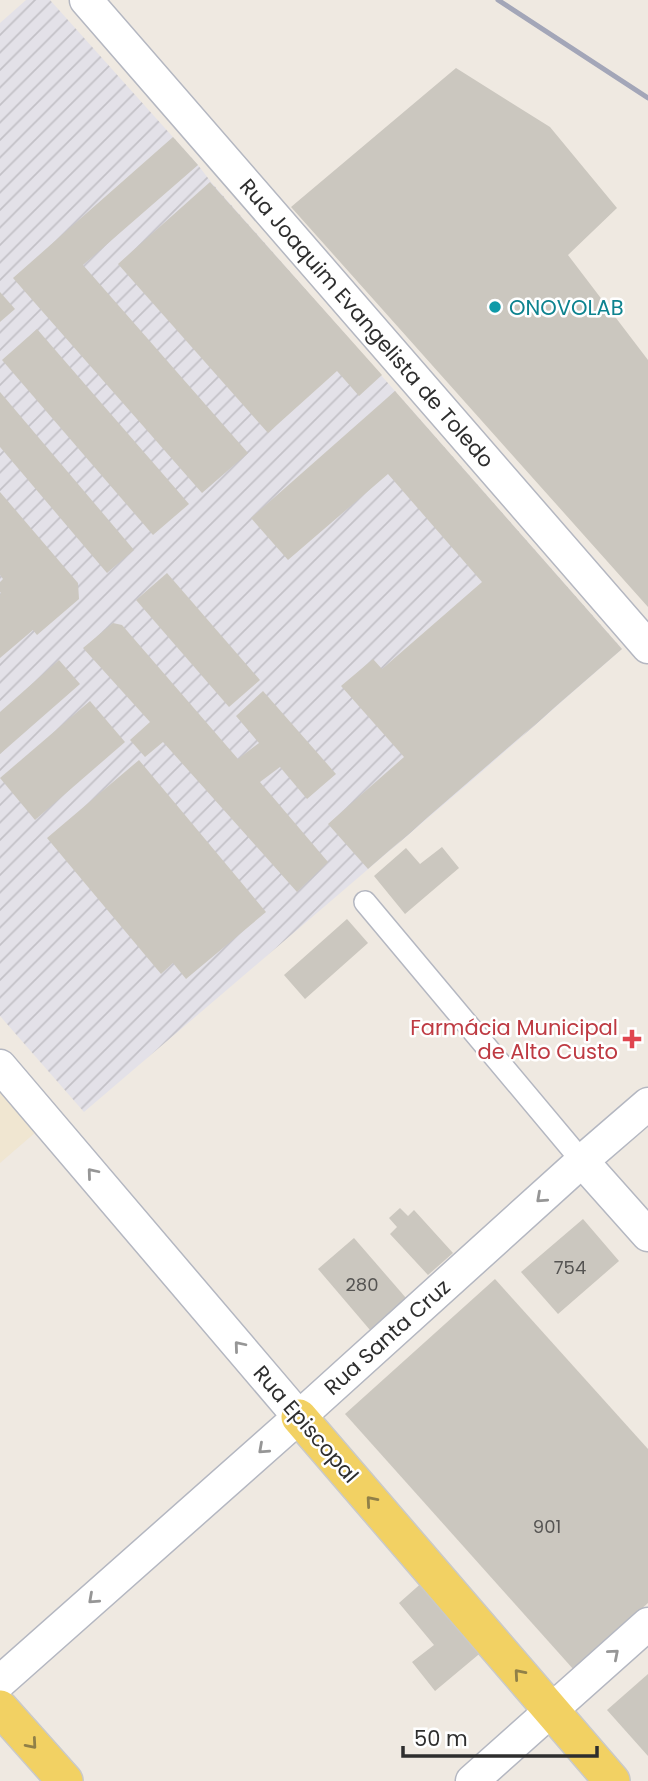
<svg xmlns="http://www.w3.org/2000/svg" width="648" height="1781" viewBox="0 0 648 1781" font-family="Poppins,sans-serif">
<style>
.industrial{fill:url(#industrial-furrows)}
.education{fill:#f0e6d1}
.building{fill:#cbc7bf}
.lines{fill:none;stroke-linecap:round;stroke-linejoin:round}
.street-casing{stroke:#b4b7c1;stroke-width:24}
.secondary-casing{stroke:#b4b7c1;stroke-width:35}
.primary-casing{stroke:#c9c9c9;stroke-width:38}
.street{stroke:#fff;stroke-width:21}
.secondary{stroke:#fff;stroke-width:32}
.primary{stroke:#f2d163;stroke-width:35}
.rail{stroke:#a3a6b8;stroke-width:5}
.oneway{stroke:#969696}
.oneway2{stroke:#908048}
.culture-dot{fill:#0f9aa8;stroke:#fff;stroke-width:2.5}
.health-dot{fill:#e0444e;stroke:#fff;stroke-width:2.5}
.labels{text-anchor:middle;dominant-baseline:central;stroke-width:5;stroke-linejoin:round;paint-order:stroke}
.number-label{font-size:18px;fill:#555452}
.culture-label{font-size:21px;fill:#0d838f;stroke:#fff;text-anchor:start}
.street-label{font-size:21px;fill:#2e2e2e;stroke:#fff}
.health-label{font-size:21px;fill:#be3a42;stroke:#fff;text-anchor:end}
</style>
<defs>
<pattern id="industrial-furrows" width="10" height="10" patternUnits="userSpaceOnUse" patternTransform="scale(1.75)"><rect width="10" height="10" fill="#e3e1e8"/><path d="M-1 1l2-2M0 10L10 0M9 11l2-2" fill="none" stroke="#c3c1c7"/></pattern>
</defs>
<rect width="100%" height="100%" fill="#efe9e1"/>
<polygon class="industrial" points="26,0 50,0 198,165 211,182 622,649 477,776 84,1112 0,1016 0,23"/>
<polygon class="education" points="0,1088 37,1131 0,1163"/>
<g class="building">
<polygon points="456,68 550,127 617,208 568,255 648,360 648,607 291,207"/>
<polygon points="173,137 198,165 83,265 248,453 202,493 13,278"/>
<polygon points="210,182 382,375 359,396 337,371 268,433 118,264"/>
<polygon points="0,292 15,309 0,322"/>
<polygon points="37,329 189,504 153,535 2,360"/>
<polygon points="395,391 622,649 368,869 328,824 404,757 341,686 373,659 382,669 482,582 388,474 288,560 251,518"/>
<polygon points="0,392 134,550 107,573 0,447"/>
<polygon points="0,492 78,583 79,599 37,635 33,630 0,658 0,595 1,593 0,592 0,582 3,579 0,575"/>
<polygon points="167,573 260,680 229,707 136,600"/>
<polygon points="113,623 122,625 238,759 259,743 236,716 263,691 336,774 307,799 280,767 260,782 328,862 297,892 163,742 145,757 130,740 150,722 83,648"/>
<polygon points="59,660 80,684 0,754 0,712"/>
<polygon points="90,701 125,742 35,820 0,778"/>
<polygon points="139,760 266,912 186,979 173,963 161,974 47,838"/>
<polygon points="442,847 459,868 405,914 374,876 406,848 420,864"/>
<polygon points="347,919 368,943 305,999 284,975"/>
<polygon points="400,1208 408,1216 414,1210 453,1253 428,1275 390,1234 397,1227 389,1218"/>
<polygon points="583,1219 619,1261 558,1314 521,1272"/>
<polygon points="354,1238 406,1298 370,1330 318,1269"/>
<polygon points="495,1279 648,1449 648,1603 574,1670 345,1414"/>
<polygon points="425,1580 484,1650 435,1691 412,1662 434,1645 399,1603"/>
<polygon points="648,1674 648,1756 607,1710"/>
</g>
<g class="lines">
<g class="street-casing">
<polyline id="street" points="365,902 582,1161"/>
</g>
<g class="secondary-casing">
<g id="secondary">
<polyline points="86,0 648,647"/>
<polyline points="0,1066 299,1417"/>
<polyline points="582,1161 648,1235"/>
<polyline points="0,1682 299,1417 582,1161 648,1104"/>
<polyline points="472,1781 648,1624"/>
</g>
</g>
<g class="primary-casing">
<g id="primary">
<polyline points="299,1417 612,1781"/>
<polyline points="0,1708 65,1781"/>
</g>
</g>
<use href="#street" class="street"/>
<use href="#secondary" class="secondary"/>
<use href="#primary" class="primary"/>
<polyline class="rail" points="498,0 648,98"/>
</g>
<defs><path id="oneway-chevron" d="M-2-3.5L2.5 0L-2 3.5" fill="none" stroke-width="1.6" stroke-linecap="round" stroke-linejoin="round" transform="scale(1.75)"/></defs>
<g class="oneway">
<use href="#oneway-chevron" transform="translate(92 1173) rotate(-130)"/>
<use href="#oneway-chevron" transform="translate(541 1198) rotate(138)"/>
<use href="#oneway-chevron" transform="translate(239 1346) rotate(-130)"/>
<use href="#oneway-chevron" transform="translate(263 1449) rotate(138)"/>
<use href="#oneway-chevron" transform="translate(93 1599) rotate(138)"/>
<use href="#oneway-chevron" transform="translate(614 1654) rotate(-41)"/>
</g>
<g class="oneway2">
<use href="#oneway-chevron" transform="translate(371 1501) rotate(-131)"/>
<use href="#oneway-chevron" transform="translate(519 1674) rotate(-131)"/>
<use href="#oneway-chevron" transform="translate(32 1744) rotate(49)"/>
</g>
<circle class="culture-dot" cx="495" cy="307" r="7"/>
<path class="health-dot" d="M628.5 1028.5h7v7h7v7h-7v7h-7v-7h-7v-7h7z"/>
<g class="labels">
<g class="number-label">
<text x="570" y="1267">754</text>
<text x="362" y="1284">280</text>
<text x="547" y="1526">901</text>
</g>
<g class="culture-label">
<text x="509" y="307">ONOVOLAB</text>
</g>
<g class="street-label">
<text transform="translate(367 323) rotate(49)">Rua Joaquim Evangelista de Toledo</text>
<text transform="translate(387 1337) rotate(-42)">Rua Santa Cruz</text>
<text transform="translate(306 1424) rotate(49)">Rua Episcopal</text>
</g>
<g class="health-label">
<text x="618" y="1027">Farmácia Municipal<tspan x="618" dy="24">de Alto Custo</tspan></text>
</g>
</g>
<path d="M403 1746v10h194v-10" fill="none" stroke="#2e2e2e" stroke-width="3.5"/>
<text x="414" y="1746" font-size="21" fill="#2e2e2e" stroke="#ffffff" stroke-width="5" paint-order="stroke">50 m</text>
</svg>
